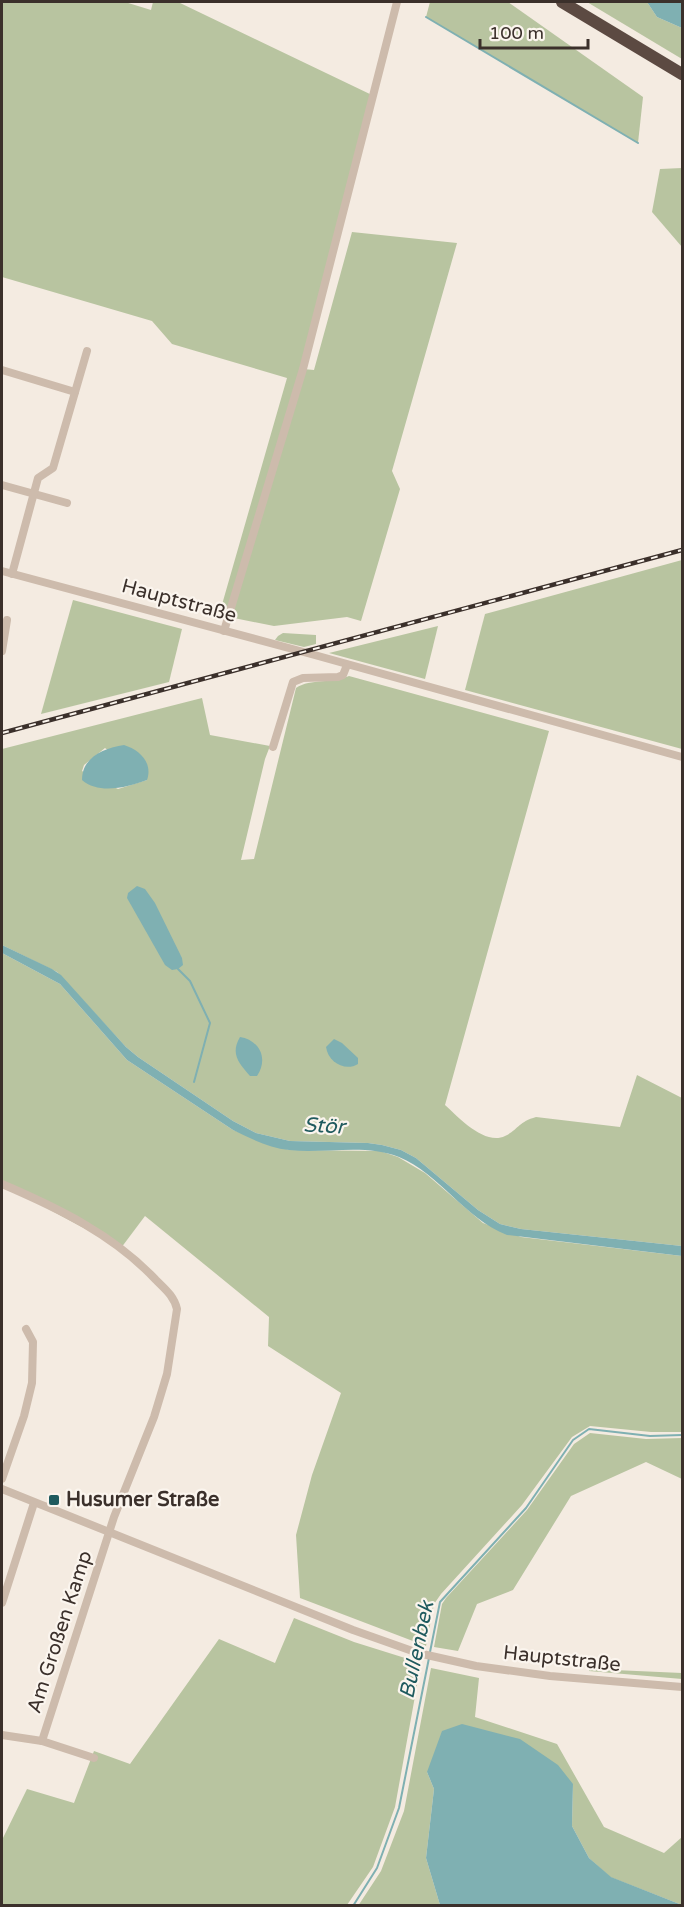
<svg xmlns="http://www.w3.org/2000/svg" width="684" height="1907" viewBox="0 0 684 1907" font-family="'Varela Round',sans-serif">
<style>
.green{fill:#b8c4a0;fill-rule:evenodd}
.water{fill:#7fb0b2}
.lines{fill:none;stroke-linecap:round;stroke-linejoin:round}
.stream{stroke:#7fb0b2;stroke-width:2}
.minor{stroke:#cdbbac;stroke-width:8}
.highway{stroke:#5c4a42;stroke-width:12}
.rail-casing{stroke:#3b302b;stroke-width:4.5}
.rail{stroke:#fbf5ee;stroke-width:2;stroke-dasharray:7;stroke-linecap:butt}
.poi-dot{fill:#1f5a5e;stroke:#fbf5ee;stroke-width:2}
.labels{text-anchor:middle;dominant-baseline:central;stroke-width:4.5;stroke-linejoin:round;paint-order:stroke}
.street-label{font-size:20px;fill:#3b302b;stroke:#fbf5ee}
.poi-label{font-size:20px;font-weight:bold;fill:#3b302b;stroke:#fbf5ee;text-anchor:start}
.water-label{font-size:21px;font-style:italic;fill:#1f5a5e;stroke:#fbf5ee}
</style>
<rect width="100%" height="100%" fill="#f4ebe1"/>
<g class="green">
<polygon points="2,2 125,2 151,10 153,2 178,2 374,96 303,369 314,370 352,232 457,243 392,471 400,489 361,621 347,617 274,626 219,615 287,378 172,344 152,321 2,277"/>
<polygon points="430,2 508,2 643,97 638,143 426,17"/>
<polygon points="587,2 647,2 657,17 682,28 682,59"/>
<polygon points="682,168 682,247 652,212 660,169"/>
<polygon points="682,560 682,749 465,690 485,614"/>
<polygon points="73,600 182,629 169,682 41,714"/>
<polygon points="438,626 425,679 329,653"/>
<polygon points="283,633 316,635 316,644 304,647 275,640 278,636"/>
<path d="M349 676 549 731 445 1105C458 1117 485 1146 505 1136 518 1130 518 1122 536 1117L620 1127 637 1075 682 1098V1246L521 1229 500 1224 478 1210 416 1158 401 1150 382 1145 368 1143 290 1141 256 1133 233 1121 138 1057 126 1047 57 972 2 945V749L202 698 210 735 270 746 265 759 241 860 254 859 296 688C311 678 332 684 349 676ZM105 748 147 780 118 789 82 771 84 765Z"/>
<polygon points="2,953 60,984 127,1060 233,1130 289,1150 380,1151 398,1157 425,1173 483,1223 521,1237 682,1256 682,1432 651,1432 590,1426 572,1437 522,1505 441,1594 434,1604 426,1646 300,1598 296,1535 312,1475 341,1393 268,1346 269,1317 145,1216 121,1248 2,1184"/>
<polygon points="590,1433 646,1439 682,1438 682,1479 646,1462 571,1496 513,1590 477,1604 458,1651 434,1647 442,1604 446,1598 527,1510 574,1444"/>
<polygon points="294,1618 354,1642 421,1663 395,1807 373,1867 347,1905 2,1905 2,1840 27,1789 74,1803 94,1751 130,1764 219,1639 275,1663"/>
<polygon points="596,1662 614,1670 682,1673 682,1679 589,1671 590,1665"/>
<polygon points="431,1668 479,1678 475,1717 557,1744 604,1827 664,1853 682,1837 682,1905 610,1877 589,1858 572,1826 573,1784 427,1772 434,1789 426,1858 440,1905 358,1906 381,1871 404,1811"/>
</g>
<g class="water">
<polygon points="647,2 682,2 682,28 657,17"/>
<path d="M124 745C140 750 153 763 147 780 128 787 99 795 82 780 82 757 104 748 124 745Z"/>
<polygon points="137,886 145,889 155,903 182,958 183,965 178,969 172,970 165,965 127,898 128,893"/>
<path d="M2 945 52 969 61 975 126 1047 138 1057 233 1121 256 1133 290 1141 368 1143 382 1145 401 1150 416 1158 478 1210 500 1224 521 1229 682 1246V1256L507 1235C464 1218 440 1174 399 1157 365 1143 325 1154 289 1150 270 1148 251 1139 233 1130L127 1060 60 984 2 953Z"/>
<path d="M240 1037C259 1040 269 1058 257 1076H250C239 1063 230 1054 240 1037Z"/>
<path d="M334 1039 342 1043 358 1058V1064C345 1072 328 1062 326 1047Z"/>
<polygon points="462,1724 520,1739 558,1765 573,1784 572,1826 589,1858 611,1877 682,1905 440,1905 426,1858 434,1789 427,1772 442,1731"/>
</g>
<g class="lines">
<g class="stream">
<polyline points="426,17 638,143"/>
<polyline points="178,969 190,981 210,1023 194,1082"/>
<polyline points="430,1652 440,1602 526,1508 573,1440 589,1429 650,1436 682,1435"/>
<polyline points="353,1906 377,1868 399,1808 429,1658"/>
</g>
<g class="minor">
<polyline points="2,370 75,392"/>
<polyline points="2,485 67,503"/>
<polyline points="2,571 311,654 682,757"/>
<polyline points="12,574 38,478 53,468 87,351"/>
<polyline points="224,631 303,369 397,2"/>
<polyline points="2,651 7,620"/>
<polyline points="273,747 293,682 303,678 338,677 343,675 347,665"/>
<path d="M2 1184C58 1208 114 1235 156 1280 165 1289 174 1296 177 1309L167 1374 154 1417 114 1517 42 1741 2 1735"/>
<polyline points="2,1479 24,1416 32,1383 33,1342 26,1329"/>
<polyline points="2,1489 353,1630 418,1653 476,1666 550,1676 682,1687"/>
<polyline points="2,1603 34,1503"/>
<polyline points="42,1741 94,1758"/>
</g>
<polyline class="highway" points="562,2 682,74"/>
<g class="rail-casing">
<polyline id="rail" points="2,733 682,550"/>
</g>
<use href="#rail" class="rail"/>
</g>
<rect class="poi-dot" x="48" y="1494" width="12" height="12" rx="3"/>
<g class="labels">
<g class="street-label">
<text transform="translate(179 601) rotate(15)">Hauptstraße</text>
<text transform="translate(60 1632) rotate(-72)">Am Großen Kamp</text>
<text transform="translate(562 1659) rotate(6)">Hauptstraße</text>
</g>
<g class="poi-label">
<text x="66" y="1500">Husumer Straße</text>
</g>
<g class="water-label">
<text transform="translate(324 1126) rotate(3)">Stör</text>
<text transform="translate(417 1650) rotate(-78)">Bullenbek</text>
</g>
</g>
<rect width="684" height="1907" fill="none" stroke="#3b302b" stroke-width="6"/>
<path d="M480 39v9h108v-9" fill="none" stroke="#3b302b" stroke-width="3"/>
<text x="489" y="39" font-size="18" fill="#3b302b" stroke="#fbf5ee" stroke-width="4.5" paint-order="stroke">100 m</text>
</svg>
